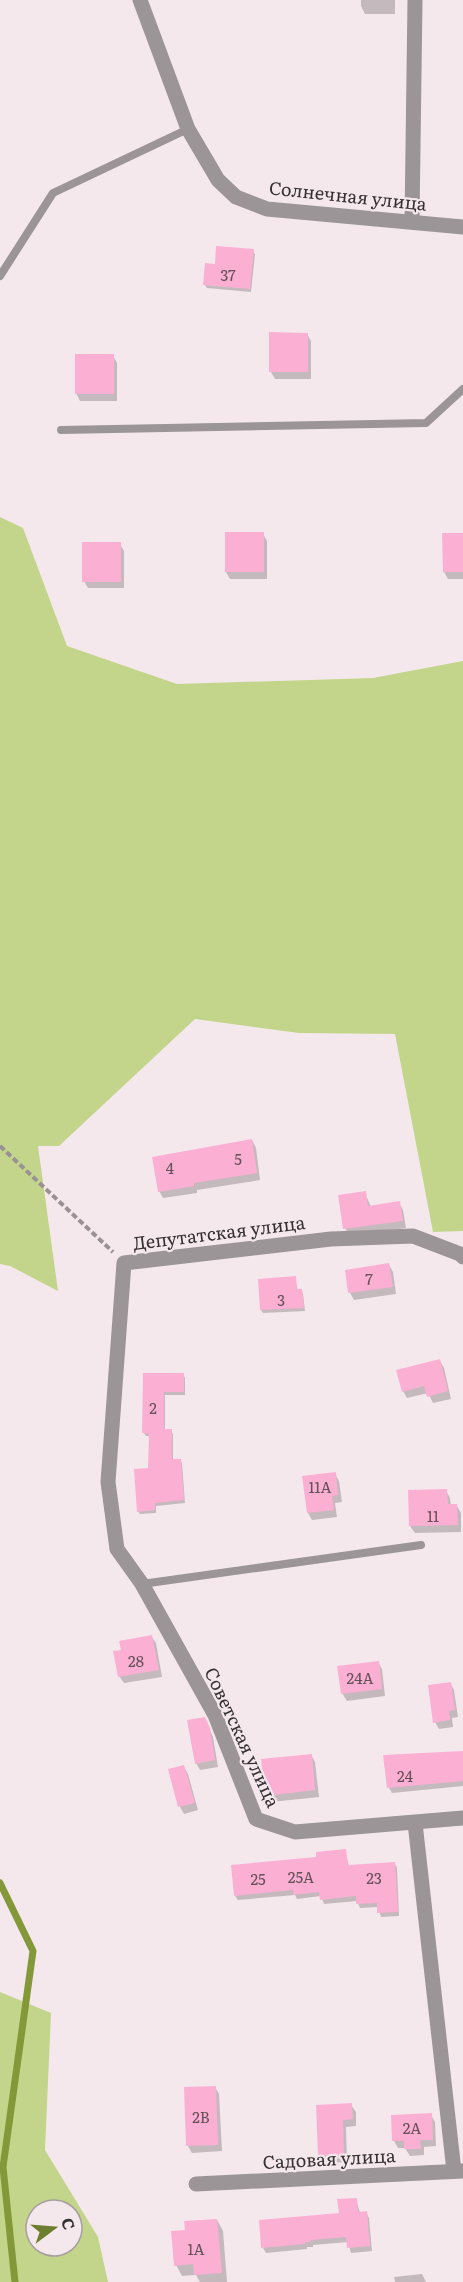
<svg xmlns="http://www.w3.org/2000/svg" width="463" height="2282" viewBox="0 0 463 2282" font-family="Literata,serif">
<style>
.green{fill:#c2d58a;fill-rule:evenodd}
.shadow{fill:#0003}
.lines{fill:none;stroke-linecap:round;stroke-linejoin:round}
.stream{stroke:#839839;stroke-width:7}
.building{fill:#fbb0d3}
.path{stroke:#9a9195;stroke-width:4;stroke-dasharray:6 3;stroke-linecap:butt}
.service{stroke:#9b9598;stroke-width:8}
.minor{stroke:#9b9598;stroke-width:15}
.labels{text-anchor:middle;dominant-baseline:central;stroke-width:4.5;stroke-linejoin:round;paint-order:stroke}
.number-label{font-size:15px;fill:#66505a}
.street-label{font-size:18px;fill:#353032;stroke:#f5e8ed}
</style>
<rect width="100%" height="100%" fill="#f5e8ed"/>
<g class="green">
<polygon points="0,517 23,528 67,646 177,684 373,678 463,661 463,1231 433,1232 395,1034 299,1033 195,1019 59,1146 38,1146 58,1291 10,1266 0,1264"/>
<path d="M0 1992 51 2013 45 2150 98 2237 108 2282H0ZM36 2210H72V2246H36Z"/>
</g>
<g class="shadow">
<polygon points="361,0 395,0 395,14 365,14 361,6"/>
<polygon points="253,251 255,254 251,292 207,288 205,285 216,265"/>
<polygon points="307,334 311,341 311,379 275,379 271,372"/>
<polygon points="113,356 117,363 117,401 80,401 76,393"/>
<polygon points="263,534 267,541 267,579 230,579 226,572"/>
<polygon points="463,534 463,579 448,579 444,572"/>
<polygon points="120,544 124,551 124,588 88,588 84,581"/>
<polygon points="252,1140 256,1148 260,1180 197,1190 197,1193 163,1198 159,1191"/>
<polygon points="365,1193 371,1207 399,1203 403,1210 406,1228 349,1235 345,1228"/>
<polygon points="389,1265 393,1272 396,1294 354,1300 350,1293"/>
<polygon points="295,1278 298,1291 302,1291 303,1294 305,1311 263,1313 261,1310"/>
<polygon points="440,1361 444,1368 451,1399 433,1403 428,1393 407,1398 403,1391"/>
<polygon points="145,1374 183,1374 185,1378 185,1395 165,1395 165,1431 171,1431 173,1434 173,1461 180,1460 182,1463 185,1503 156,1506 156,1513 140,1514 138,1511 150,1469 151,1436 146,1436 144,1433"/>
<polygon points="335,1474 339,1481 342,1502 335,1503 337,1517 312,1520 308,1513"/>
<polygon points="446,1491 450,1498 451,1506 457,1506 461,1513 461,1532 415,1533 410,1526"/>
<polygon points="151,1636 156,1643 162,1677 124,1683 119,1676"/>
<polygon points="378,1662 382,1669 385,1696 347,1701 342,1693"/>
<polygon points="450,1683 454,1690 458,1717 452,1718 453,1727 439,1729 435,1722"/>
<polygon points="208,1726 213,1737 218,1767 200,1770 196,1763"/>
<polygon points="463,1753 463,1786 392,1793 389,1788"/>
<polygon points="311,1755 315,1762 319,1797 271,1802 267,1795"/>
<polygon points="184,1767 188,1774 198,1810 184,1814 180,1807"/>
<polygon points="345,1851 349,1866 395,1864 397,1868 399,1916 381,1917 378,1907 360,1908 357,1901 324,1904 321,1896 297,1899 295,1895 238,1900 235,1896 318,1858"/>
<polygon points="215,2087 219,2094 222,2151 192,2153 188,2146"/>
<polygon points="351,2105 356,2112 356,2126 346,2127 347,2162 324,2163 320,2156 318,2106"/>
<polygon points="431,2115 435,2122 436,2146 424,2147 424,2155 410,2156 405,2148 398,2148 394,2141"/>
<polygon points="356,2199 360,2213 366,2212 369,2218 372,2251 351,2253 348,2242 313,2245 313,2247 307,2247 307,2249 266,2253 263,2248 340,2215"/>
<polygon points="217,2220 223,2231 227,2282 200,2282 196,2275 182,2276 176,2265 186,2231"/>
<polygon points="422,2274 426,2282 395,2282 394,2277"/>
</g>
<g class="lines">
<polyline class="stream" points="0,1883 33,1951 3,2167 15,2282"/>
</g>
<g class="building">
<polygon points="216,246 254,249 250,289 203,285 205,263 215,264"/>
<polygon points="269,332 308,333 308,372 269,372"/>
<rect x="75" y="354" width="39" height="40"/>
<rect x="225" y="532" width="39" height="40"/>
<polygon points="442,533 463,533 463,572 443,572"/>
<rect x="82" y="542" width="39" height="40"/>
<polygon points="252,1139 257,1173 194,1183 194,1186 158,1192 152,1157"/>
<polygon points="366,1191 368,1206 400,1201 403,1221 343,1229 338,1195"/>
<polygon points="389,1263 393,1287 348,1293 345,1270"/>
<polygon points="296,1276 297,1289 302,1289 304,1308 260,1310 258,1279"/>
<polygon points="440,1359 448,1391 427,1397 424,1386 402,1392 396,1370"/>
<polygon points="143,1373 184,1373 184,1392 164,1392 164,1429 172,1429 172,1459 181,1459 184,1500 155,1503 155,1510 137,1512 134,1469 148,1468 149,1434 142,1433"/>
<polygon points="336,1472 338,1495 332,1496 334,1510 307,1513 302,1476"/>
<polygon points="447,1489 448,1504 457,1504 458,1525 409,1526 408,1490"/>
<polygon points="152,1635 159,1670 118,1677 113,1651 121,1650 119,1641"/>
<polygon points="379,1661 382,1689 341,1694 337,1666"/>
<polygon points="451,1682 455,1710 449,1711 450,1720 433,1723 428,1685"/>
<polygon points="205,1717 210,1728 215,1760 195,1764 187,1720"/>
<polygon points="463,1751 463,1781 387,1788 383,1755"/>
<polygon points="312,1754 315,1790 265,1796 261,1759"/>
<polygon points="184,1765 195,1803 178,1807 168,1769"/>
<polygon points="346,1849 348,1865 395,1862 398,1912 377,1913 377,1903 356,1904 356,1896 320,1900 319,1892 293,1895 293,1890 234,1896 231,1865 316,1857 316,1852"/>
<polygon points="216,2086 218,2145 186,2146 184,2087"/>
<polygon points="352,2103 353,2119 343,2120 344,2155 318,2156 316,2105"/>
<polygon points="432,2113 433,2140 420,2140 421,2149 404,2149 404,2141 392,2141 391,2115"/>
<polygon points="357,2198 358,2212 367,2211 370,2246 347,2248 346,2237 311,2240 311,2242 305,2242 305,2244 261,2248 259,2220 339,2213 337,2199"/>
<polygon points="217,2219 222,2273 194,2275 193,2264 174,2266 171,2231 185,2230 184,2221"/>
</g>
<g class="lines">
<polyline class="path" points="0,1146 113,1252"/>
<g class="service">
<polyline points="0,276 53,193 188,129"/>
<polyline points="61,430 426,423 463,389"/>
<polyline points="142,1584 421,1545"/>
</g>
<g class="minor">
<polyline points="140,0 188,129 218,180 236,197 267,209 463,227"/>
<polyline points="412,221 415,0"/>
<polyline points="463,1257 460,1254 413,1236 331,1239 124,1263 108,1482 117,1549 142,1584 215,1715 256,1819 295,1832 463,1818"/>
<polyline points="415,1823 454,2171"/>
<polyline points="196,2184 463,2171"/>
</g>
</g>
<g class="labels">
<g class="number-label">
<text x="228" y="274">37</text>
<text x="238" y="1158">5</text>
<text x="170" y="1167">4</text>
<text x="369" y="1278">7</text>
<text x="281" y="1299">3</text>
<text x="153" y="1407">2</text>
<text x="320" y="1486">11А</text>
<text x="433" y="1515">11</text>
<text x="136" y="1660">28</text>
<text x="360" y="1677">24А</text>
<text x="405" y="1775">24</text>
<text x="301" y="1876">25А</text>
<text x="374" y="1877">23</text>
<text x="258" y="1878">25</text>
<text x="201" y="2116">2В</text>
<text x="412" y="2127">2А</text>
<text x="196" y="2248">1А</text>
</g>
<g class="street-label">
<text transform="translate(348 195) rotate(6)">Солнечная улица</text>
<text transform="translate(219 1232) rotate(-7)">Депутатская улица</text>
<text transform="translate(243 1737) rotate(65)">Советская улица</text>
<text transform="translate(329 2158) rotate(-3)">Садовая улица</text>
</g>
</g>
<g transform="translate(54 2228) rotate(74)"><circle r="28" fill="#f5e8ed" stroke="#a89ea2" stroke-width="1.5"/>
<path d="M0-4.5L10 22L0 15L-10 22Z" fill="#6d7f2e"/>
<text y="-9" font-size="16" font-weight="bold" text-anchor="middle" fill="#353032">С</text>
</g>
</svg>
